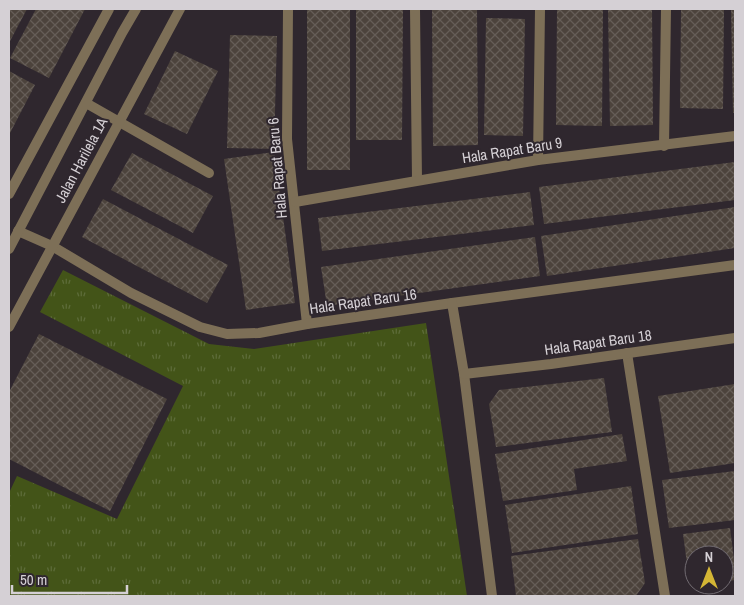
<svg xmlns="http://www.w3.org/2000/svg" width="744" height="605" viewBox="0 0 744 605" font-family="'Archivo Narrow',sans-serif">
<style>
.grass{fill:url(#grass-tufts)}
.building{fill:url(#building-cross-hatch)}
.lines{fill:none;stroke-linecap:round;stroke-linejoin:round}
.minor{stroke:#7d6f57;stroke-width:10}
.labels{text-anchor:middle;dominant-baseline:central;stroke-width:4;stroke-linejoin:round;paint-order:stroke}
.street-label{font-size:15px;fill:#d5d0d5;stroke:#2f272e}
</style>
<defs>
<pattern id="grass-tufts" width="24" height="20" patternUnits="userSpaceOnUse" patternTransform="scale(1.25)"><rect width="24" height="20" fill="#435418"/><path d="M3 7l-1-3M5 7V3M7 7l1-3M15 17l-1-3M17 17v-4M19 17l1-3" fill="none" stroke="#5d6c39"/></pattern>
<pattern id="building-cross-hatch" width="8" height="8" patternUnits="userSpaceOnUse" patternTransform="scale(1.25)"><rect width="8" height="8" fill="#4c433c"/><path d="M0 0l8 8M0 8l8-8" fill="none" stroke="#655d57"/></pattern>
</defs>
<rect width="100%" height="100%" fill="#2f272e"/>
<polygon class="grass" points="63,270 209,344 254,349 426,323 467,596 9,596 9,493 17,476 117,519 183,386 40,312"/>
<g class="building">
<polygon points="9,9 27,9 9,43"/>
<polygon points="36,9 85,9 49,78 10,58"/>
<rect x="307" y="9" width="43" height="161"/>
<polygon points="356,9 403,9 402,140 356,140"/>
<polygon points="432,9 477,9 478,145 433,146"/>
<polygon points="557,9 603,9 602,126 556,125"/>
<polygon points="608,9 652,9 653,125 610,126"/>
<polygon points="681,9 724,9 723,109 680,108"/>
<polygon points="731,9 735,9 735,113 733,113"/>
<polygon points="486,18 525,19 523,136 484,135"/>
<polygon points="230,35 277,36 274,149 227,148"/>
<polygon points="175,51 218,71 187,134 144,114"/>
<polygon points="9,71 35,85 9,135"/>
<polygon points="274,152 295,303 246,310 224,159"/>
<polygon points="132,153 213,196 193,233 111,190"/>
<polygon points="735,162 735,200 544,224 539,187"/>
<polygon points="530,192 534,225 322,251 318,218"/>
<polygon points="103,199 228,265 207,303 82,237"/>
<polygon points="735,207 735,248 547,276 541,236"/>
<polygon points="535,237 540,276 327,306 321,267"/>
<polygon points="39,334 167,399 110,511 9,459 9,392"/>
<polygon points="604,378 612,432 496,447 489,404 499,390"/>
<polygon points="735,384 735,463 670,473 658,396"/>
<polygon points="622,434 627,461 574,469 577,490 503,501 495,454"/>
<polygon points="735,471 735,520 669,528 662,480"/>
<polygon points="631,486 638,534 512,553 505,505"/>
<polygon points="730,528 735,567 735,580 724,582 724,555 694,555 694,585 690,586 683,534"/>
<polygon points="638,539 645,583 636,596 516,596 511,556"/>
</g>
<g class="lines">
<g class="minor">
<polyline points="288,9 287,139 307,324"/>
<polyline points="415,9 417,180"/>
<polyline points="86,103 209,173"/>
<polyline points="664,146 666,9"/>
<polyline points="538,160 540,9"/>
<polyline points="9,194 109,9"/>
<polyline points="295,202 538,160 735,136"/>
<polyline points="18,231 52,246 131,293 200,327 227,334 259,333 307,324 452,303 735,265"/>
<polyline points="9,249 122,33 136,9"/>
<polyline points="452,303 464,374 492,596"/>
<polyline points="9,327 180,9"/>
<polyline points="627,353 665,596"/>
<polyline points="464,374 551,364 735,338"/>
</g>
</g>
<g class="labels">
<g class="street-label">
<text transform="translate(512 150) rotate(-9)">Hala Rapat Baru 9</text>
<text transform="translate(81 160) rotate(-62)">Jalan Harilela 1A</text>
<text transform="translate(277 168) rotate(-95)">Hala Rapat Baru 6</text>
<text transform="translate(363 301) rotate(-8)">Hala Rapat Baru 16</text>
<text transform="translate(598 342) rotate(-8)">Hala Rapat Baru 18</text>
</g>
</g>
<rect width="744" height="605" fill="none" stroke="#d5d0d5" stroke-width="20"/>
<g transform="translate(709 570)"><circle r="24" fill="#2f272e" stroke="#716b71"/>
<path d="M0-4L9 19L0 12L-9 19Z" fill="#d4b635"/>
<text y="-8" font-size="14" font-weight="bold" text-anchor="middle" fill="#d5d0d5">N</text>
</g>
<path d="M12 585v8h115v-8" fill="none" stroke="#d5d0d5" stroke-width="2.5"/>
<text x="20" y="585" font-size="15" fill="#d5d0d5" stroke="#2f272e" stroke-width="4" paint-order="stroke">50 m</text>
</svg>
